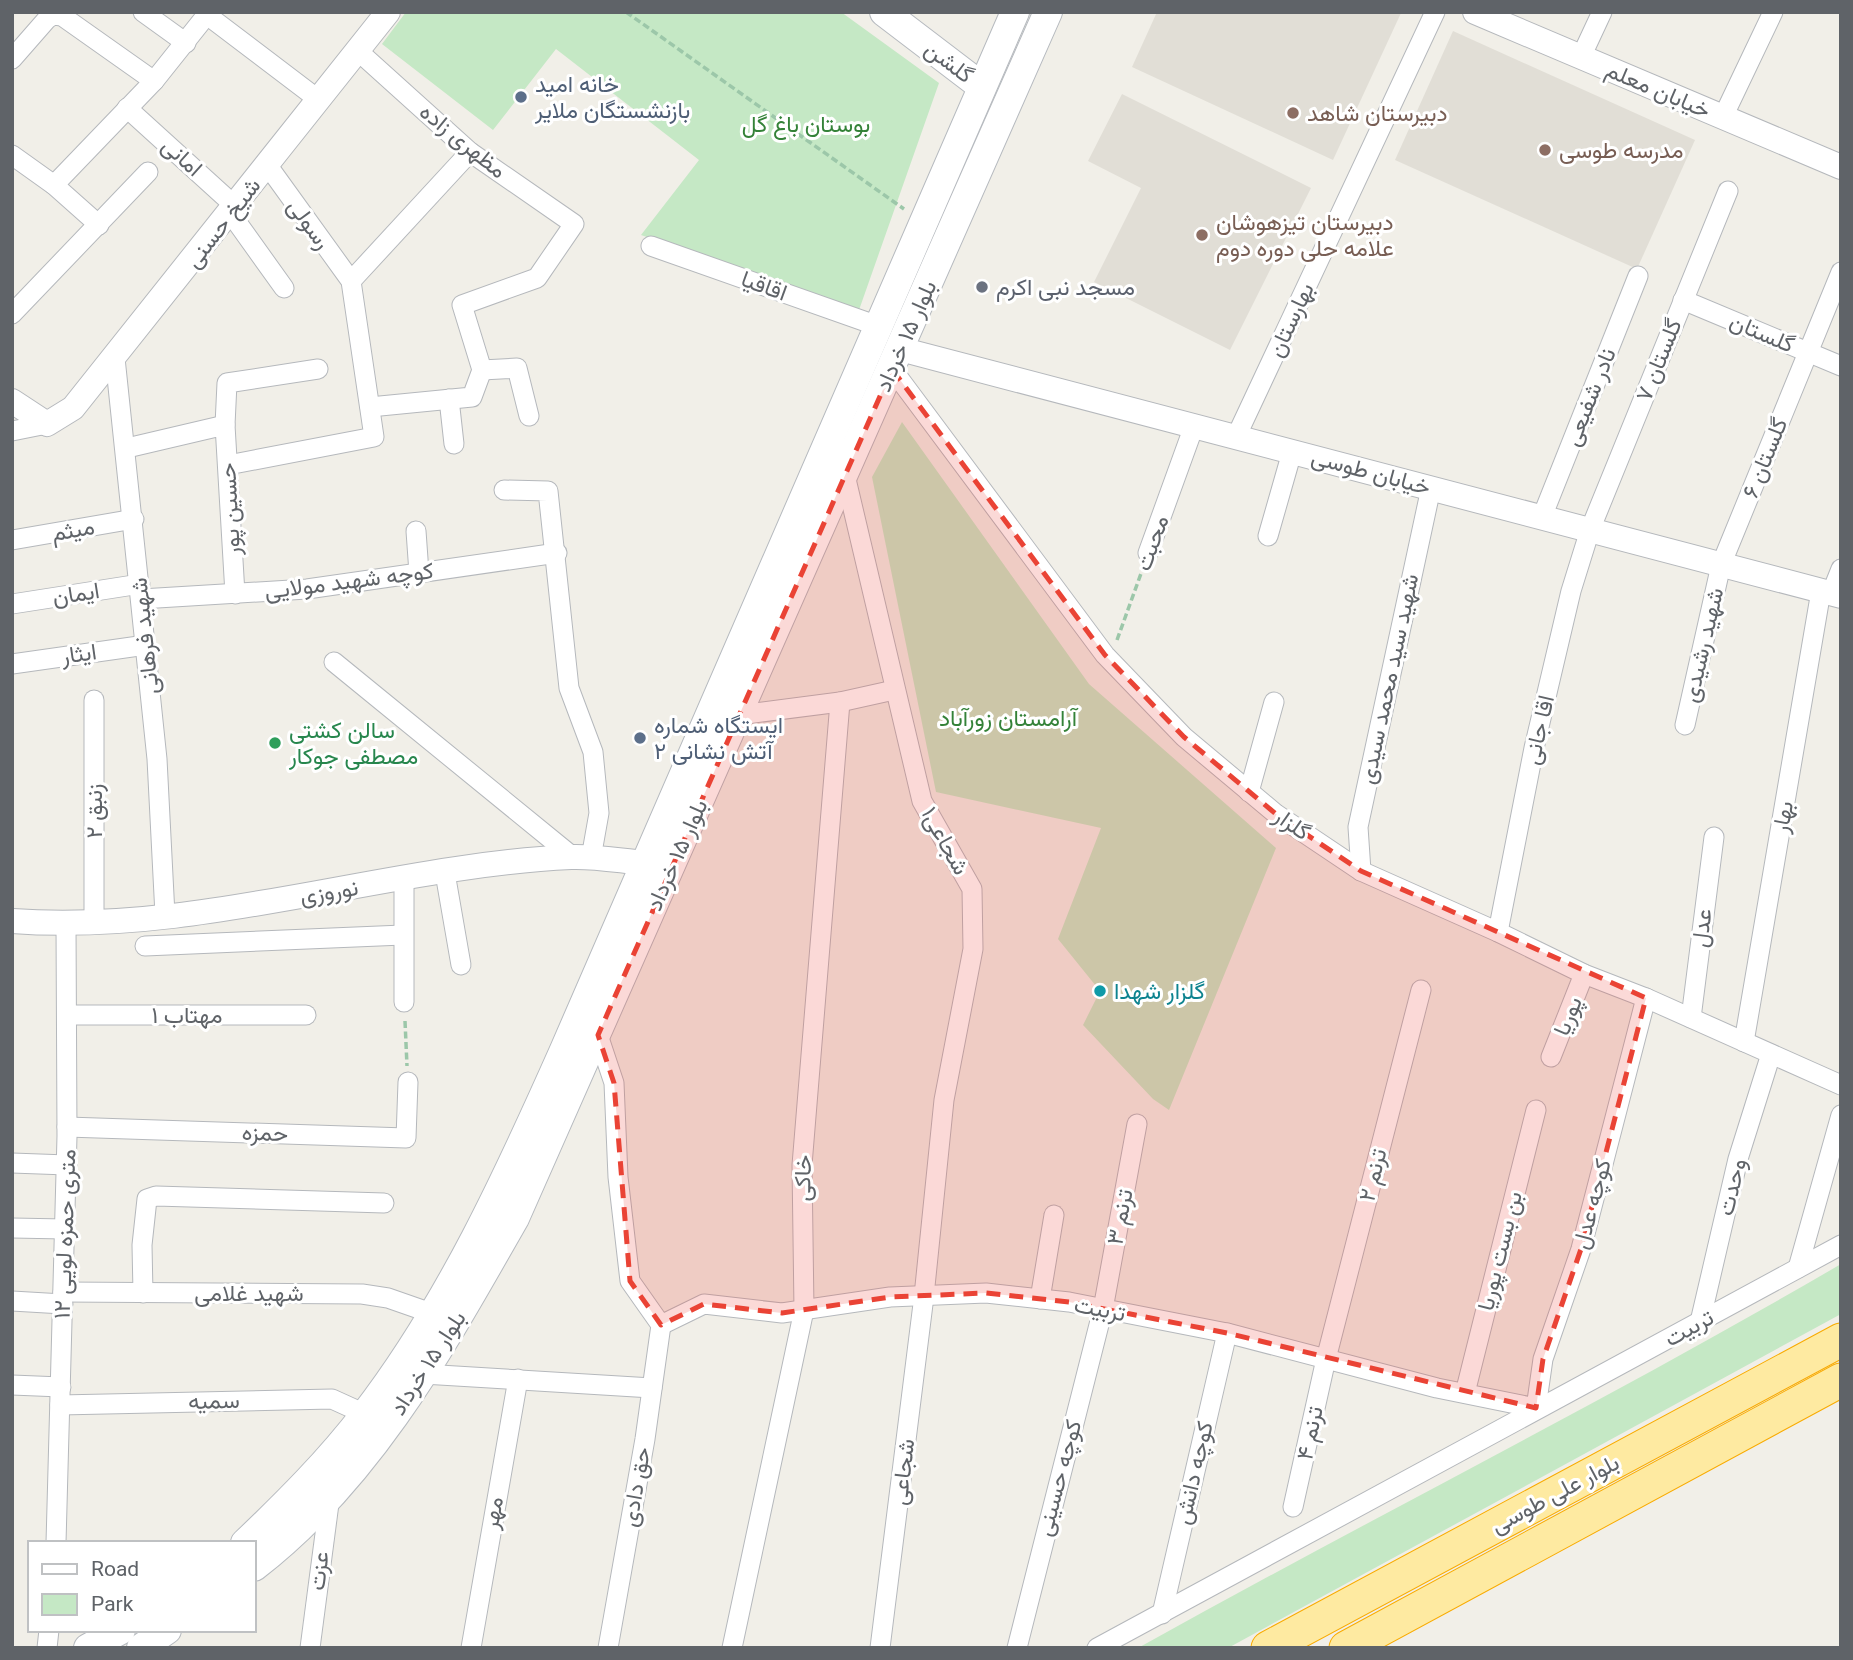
<svg xmlns="http://www.w3.org/2000/svg" width="1853" height="1660" viewBox="0 0 1853 1660" font-family="Roboto,Vazirmatn,sans-serif">
<style>
.education{fill:#e1ded6}
.green{fill:#c5e8c5}
.lines{fill:none;stroke-linecap:round;stroke-linejoin:round}
.minor-casing{stroke:#b5b8bc;stroke-width:21}
.tertiary-casing{stroke:#b5b8bc;stroke-width:26}
.secondary-casing{stroke:#b6babf;stroke-width:30}
.trunk-casing{stroke:#f9ab00;stroke-width:35}
.path{stroke:#9cc7a9;stroke-width:3.5;stroke-dasharray:7 3.5;stroke-linecap:butt}
.minor{stroke:#fff;stroke-width:19}
.tertiary{stroke:#fff;stroke-width:24}
.secondary{stroke:#fff;stroke-width:28}
.trunk{stroke:#feeaa1;stroke-width:33}
.marked{fill:#ea4335;fill-opacity:0.2;stroke:#ea4335;stroke-width:5;stroke-dasharray:14 9;stroke-linejoin:round}
.service-dot{fill:#5c6f8a;stroke:#fff;stroke-width:2.5}
.education-dot{fill:#8d6e63;stroke:#fff;stroke-width:2.5}
.worship-dot{fill:#6b7280;stroke:#fff;stroke-width:2.5}
.leisure-dot{fill:#2e9e5b;stroke:#fff;stroke-width:2.5}
.culture-dot{fill:#0f9aa8;stroke:#fff;stroke-width:2.5}
.labels{text-anchor:middle;dominant-baseline:central;stroke-width:6;stroke-linejoin:round;paint-order:stroke}
.street-label{font-size:23px;fill:#5f6368;stroke:#fff}
.service-label{font-size:23px;fill:#4e5e75;stroke:#fff;text-anchor:start}
.education-label{font-size:23px;fill:#785e54;stroke:#fff;text-anchor:start}
.park-label{font-size:23px;fill:#348238;stroke:#fff}
.worship-label{font-size:23px;fill:#5b616d;stroke:#fff;text-anchor:start}
.leisure-label{font-size:23px;fill:#27864d;stroke:#fff;text-anchor:start}
.culture-label{font-size:23px;fill:#0d838f;stroke:#fff;text-anchor:start}
</style>
<rect width="100%" height="100%" fill="#f1efe8"/>
<g class="education">
<polygon points="1157,12 1400,12 1401,13 1333,160 1132,67"/>
<polygon points="1453,31 1695,140 1637,269 1395,160"/>
<polygon points="1122,94 1311,188 1230,350 1094,282 1141,188 1088,161"/>
</g>
<g class="green">
<polygon points="406,12 841,12 939,83 859,310 641,235 699,160 556,49 493,130 382,44"/>
<polygon points="902,422 1089,684 1276,848 1169,1110 1153,1099 1083,1025 1100,991 1058,939 1101,828 936,792 872,477"/>
<path d="M1841 1264V1314L1228 1648H1138C1371 1518 1610 1399 1841 1264Z"/>
</g>
<g class="lines">
<g class="minor-casing">
<g id="minor">
<polyline points="143,12 186,43"/>
<polyline points="207,15 319,100"/>
<polyline points="358,51 470,152 574,224 537,278 462,305 482,370 472,397 370,407"/>
<polyline points="1581,57 1602,12"/>
<polyline points="12,59 47,19 53,15 62,16 154,81"/>
<polyline points="127,108 236,207"/>
<polyline points="1723,117 1773,12"/>
<polyline points="12,155 54,185 99,225"/>
<polyline points="54,185 154,81 209,12"/>
<polyline points="231,214 284,288"/>
<polyline points="651,246 878,326"/>
<polyline points="351,281 470,152"/>
<polyline points="1683,300 1841,366"/>
<polyline points="12,314 148,172"/>
<polyline points="115,358 157,759 165,915"/>
<polyline points="892,369 1105,655 1184,737 1276,814 1361,871 1498,932 1584,974 1646,998 1841,1085"/>
<polyline points="482,370 517,368 529,416"/>
<polyline points="449,399 454,444"/>
<polyline points="225,425 227,383 318,369"/>
<polyline points="12,431 47,424"/>
<polyline points="1236,437 1435,12"/>
<polyline points="127,448 225,425 235,594"/>
<polyline points="228,465 374,437 351,281 268,166"/>
<polyline points="845,475 922,801 972,889 973,949 944,1100 924,1296 880,1648"/>
<polyline points="504,490 548,491 569,688 593,752 599,813 591,858"/>
<polyline points="1542,517 1638,276"/>
<polyline points="416,531 419,573"/>
<polyline points="1268,536 1292,452"/>
<polyline points="12,540 134,519"/>
<polyline points="1148,553 1194,426"/>
<polyline points="1831,594 1841,569"/>
<polyline points="141,599 307,589 557,553"/>
<polyline points="12,604 140,584"/>
<polyline points="334,662 573,857"/>
<polyline points="12,664 146,645"/>
<polyline points="94,700 94,922"/>
<polyline points="739,715 840,702 894,690"/>
<polyline points="1685,725 1721,565 1841,272"/>
<polyline points="1249,792 1274,702"/>
<polyline points="1361,871 1358,827 1431,488"/>
<polyline points="445,873 461,965"/>
<polyline points="1498,932 1534,748 1571,591 1590,530 1728,191"/>
<polyline points="145,946 403,935"/>
<polyline points="404,1002 404,879"/>
<polyline points="67,1015 306,1015"/>
<polyline points="1691,1018 1714,837"/>
<polyline points="598,1035 614,1083 618,1177 630,1281 661,1325"/>
<polyline points="1744,1042 1821,591"/>
<polyline points="1551,1057 1584,974"/>
<polyline points="67,1127 406,1138 408,1082"/>
<polyline points="12,1163 67,1165"/>
<polyline points="12,1228 65,1229"/>
<polyline points="1798,1268 1841,1115"/>
<polyline points="63,1292 362,1294 388,1298 431,1313"/>
<polyline points="143,1293 142,1245 147,1199 156,1196 384,1203"/>
<polyline points="1040,1299 1054,1215"/>
<polyline points="12,1301 63,1304"/>
<polyline points="1700,1322 1738,1159 1771,1054"/>
<polyline points="661,1325 704,1304 782,1313 890,1297 986,1293 1069,1302 1227,1333 1437,1388 1536,1408 1543,1359 1581,1249 1646,998"/>
<polyline points="423,1374 652,1388"/>
<polyline points="12,1385 61,1387"/>
<polyline points="1465,1393 1536,1110"/>
<polyline points="60,1405 332,1399 365,1414"/>
<polyline points="1293,1507 1326,1359 1421,990"/>
<polyline points="56,1543 67,1136 66,925"/>
<polyline points="1162,1614 1227,1333"/>
<polyline points="47,1648 49,1630"/>
<polyline points="310,1648 330,1496"/>
<polyline points="471,1648 518,1379"/>
<polyline points="608,1648 645,1439 661,1325"/>
<polyline points="732,1648 804,1310 802,1165 840,702"/>
<polyline points="1017,1648 1103,1309 1137,1124"/>
<polyline points="1097,1648 1841,1245"/>
</g>
</g>
<g class="tertiary-casing">
<g id="tertiary">
<polyline points="1475,12 1841,167"/>
<polyline points="900,349 1841,596"/>
<polyline points="12,401 47,424 73,408 388,12"/>
<path d="M12 921C200 935 384 866 571 857 595 856 621 861 645 863"/>
</g>
</g>
<g class="secondary-casing">
<g id="secondary">
<polyline points="884,12 981,86"/>
<path d="M245 1543C288 1502 329 1461 365 1414 449 1305 508 1176 564 1050L1015 12"/>
<path d="M254 1567C371 1477 443 1344 515 1218L1048 12"/>
<polyline points="88,1648 121,1630"/>
<polyline points="141,1648 167,1630"/>
</g>
</g>
<g class="trunk-casing">
<g id="trunk">
<polyline points="1268,1648 1841,1340"/>
<polyline points="1346,1648 1841,1380"/>
</g>
</g>
<g class="path">
<polyline points="626,12 904,209"/>
<polyline points="1117,640 1143,568"/>
<polyline points="405,1021 407,1066"/>
</g>
<use href="#minor" class="minor"/>
<use href="#tertiary" class="tertiary"/>
<use href="#secondary" class="secondary"/>
<use href="#trunk" class="trunk"/>
</g>
<path class="marked" d="M892 369 1105 655 1184 737 1276 814 1361 871 1646 998 1581 1249 1543 1359 1536 1408 1227 1333 1069 1302 986 1293 890 1297 782 1313 704 1304 661 1325 630 1281 614 1083 598 1035Z"/>
<g class="service-dot">
<circle cx="521" cy="97" r="7"/>
<circle cx="640" cy="738" r="7"/>
</g>
<g class="education-dot">
<circle cx="1293" cy="113" r="7"/>
<circle cx="1545" cy="150" r="7"/>
<circle cx="1202" cy="235" r="7"/>
</g>
<circle class="worship-dot" cx="982" cy="287" r="7"/>
<circle class="leisure-dot" cx="275" cy="743" r="7"/>
<circle class="culture-dot" cx="1100" cy="991" r="7"/>
<g class="labels">
<g class="street-label">
<text transform="translate(949 62) rotate(37)">گلشن</text>
<text transform="translate(1658 90) rotate(23)">خیابان معلم</text>
<text transform="translate(463 141) rotate(39)">مظهری زاده</text>
<text transform="translate(182 157) rotate(42)">امانی</text>
<text transform="translate(223 223) rotate(-52)">شیخ حسنی</text>
<text transform="translate(309 224) rotate(54)">رسولی</text>
<text transform="translate(764 286) rotate(20)">اقاقیا</text>
<text transform="translate(1291 320) rotate(-65)">بهارستان</text>
<text transform="translate(1762 333) rotate(23)">گلستان</text>
<text transform="translate(906 336) rotate(-66)">بلوار ۱۵ خرداد</text>
<text transform="translate(1659 360) rotate(-68)">گلستان ۷</text>
<text transform="translate(1590 397) rotate(-68)">نادر شفیعی</text>
<text transform="translate(1765 458) rotate(-68)">گلستان ۶</text>
<text transform="translate(1371 472) rotate(15)">خیابان طوسی</text>
<text transform="translate(230 509) rotate(-93)">حسین پور</text>
<text transform="translate(73 530) rotate(-10)">میثم</text>
<text transform="translate(1152 543) rotate(-70)">محبت</text>
<text transform="translate(349 581) rotate(-7)">کوچه شهید مولایی</text>
<text transform="translate(76 594) rotate(-9)">ایمان</text>
<text transform="translate(145 636) rotate(-96)">شهید فرهانی</text>
<text transform="translate(1703 645) rotate(-77)">شهید رشیدی</text>
<text transform="translate(79 654) rotate(-8)">ایثار</text>
<text transform="translate(1389 679) rotate(-78)">شهید سید محمد سیدی</text>
<text transform="translate(1539 730) rotate(-77)">اقا جانی</text>
<text transform="translate(94 811) rotate(-90)">زنبق ۲</text>
<text transform="translate(1783 817) rotate(-80)">بهار</text>
<text transform="translate(1292 824) rotate(35)">گلزار</text>
<text transform="translate(945 841) rotate(61)">شجاعی۱</text>
<text transform="translate(677 855) rotate(-66)">بلوار ۱۵ خرداد</text>
<text transform="translate(329 892) rotate(-9)">نوروزی</text>
<text transform="translate(1702 928) rotate(-83)">عدل</text>
<text x="187" y="1015">مهتاب ۱</text>
<text transform="translate(1568 1016) rotate(-68)">پوریا</text>
<text transform="translate(265 1133) rotate(2)">حمزه</text>
<text transform="translate(1373 1175) rotate(-76)">ترنم ۲</text>
<text transform="translate(803 1178) rotate(-89)">خاکی</text>
<text transform="translate(1732 1187) rotate(-76)">وحدت</text>
<text transform="translate(1592 1204) rotate(-75)">کوچه عدل</text>
<text transform="translate(1120 1217) rotate(-79)">ترنم ۳</text>
<text transform="translate(65 1234) rotate(-88)">۱۲ متری حمزه لویی</text>
<text transform="translate(1500 1251) rotate(-76)">بن بست پوریا</text>
<text x="249" y="1293">شهید غلامی</text>
<text transform="translate(1100 1309) rotate(11)">تربیت</text>
<text transform="translate(1689 1328) rotate(-29)">تربیت</text>
<text transform="translate(428 1363) rotate(-57)">بلوار ۱۵ خرداد</text>
<text transform="translate(214 1401) rotate(-1)">سمیه</text>
<text transform="translate(1310 1433) rotate(-78)">ترنم ۴</text>
<text transform="translate(903 1472) rotate(-83)">شجاعی</text>
<text transform="translate(1194 1473) rotate(-77)">کوچه دانش</text>
<text transform="translate(1059 1478) rotate(-75)">کوچه حسینی</text>
<text transform="translate(636 1487) rotate(-80)">حق دادی</text>
<text transform="translate(1555 1494) rotate(-28)">بلوار علی طوسی</text>
<text transform="translate(493 1513) rotate(-80)">مهر</text>
<text transform="translate(319 1571) rotate(-83)">عزت</text>
</g>
<g class="service-label">
<text x="535" y="84">خانه امید<tspan x="535" dy="26">بازنشستگان ملایر</tspan></text>
<text x="654" y="725">ایستگاه شماره<tspan x="654" dy="26">۲ آتش نشانی</tspan></text>
</g>
<g class="education-label">
<text x="1307" y="113">دبیرستان شاهد</text>
<text x="1559" y="150">مدرسه طوسی</text>
<text x="1216" y="222">دبیرستان تیزهوشان<tspan x="1216" dy="26">علامه حلی دوره دوم</tspan></text>
</g>
<g class="park-label">
<text x="806" y="124">بوستان باغ گل</text>
<text x="1008" y="718">آرامستان زورآباد</text>
</g>
<g class="worship-label">
<text x="996" y="287">مسجد نبی اکرم</text>
</g>
<g class="leisure-label">
<text x="289" y="730">سالن کشتی<tspan x="289" dy="26">مصطفی جوکار</tspan></text>
</g>
<g class="culture-label">
<text x="1114" y="991">گلزار شهدا</text>
</g>
</g>
<rect width="1853" height="1660" fill="none" stroke="#5f6368" stroke-width="28"/>
<rect x="28" y="1541" width="228" height="91" fill="#ffffff" stroke="#bfc1c3" stroke-width="2"/>
<rect x="42" y="1564" width="35" height="10" fill="#ffffff" stroke="#bfc1c3" stroke-width="2"/>
<text x="91" y="1576" font-size="21" fill="#5f6368">Road</text>
<rect x="42" y="1594" width="35" height="21" fill="#c5e8c5" stroke="#bfc1c3" stroke-width="2"/>
<text x="91" y="1611" font-size="21" fill="#5f6368">Park</text>
</svg>
